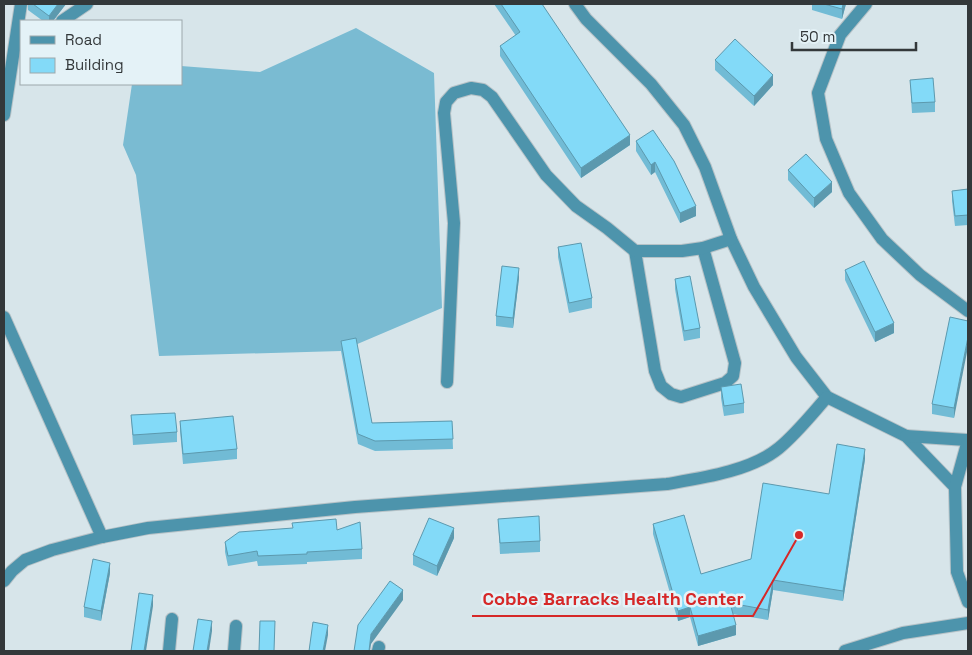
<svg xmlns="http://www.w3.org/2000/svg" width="972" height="655" viewBox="0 0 972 655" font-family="'Space Grotesk',sans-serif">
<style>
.pitch{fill:#7abbd2}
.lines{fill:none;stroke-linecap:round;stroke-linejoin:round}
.minor-casing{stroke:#b6c2c7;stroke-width:14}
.minor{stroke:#4d94ac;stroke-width:12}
.wall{fill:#71bbd5}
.shaded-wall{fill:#5c99ae}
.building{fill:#83daf8;stroke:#5c99ae}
.leader{fill:none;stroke:#d62828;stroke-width:2}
.callout-dot{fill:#d62828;stroke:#e4f2f7;stroke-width:2}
.callout-label{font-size:18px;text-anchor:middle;font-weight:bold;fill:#d62828;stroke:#e4f2f7;stroke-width:5;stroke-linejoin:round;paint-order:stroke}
</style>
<rect width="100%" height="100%" fill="#d7e5ea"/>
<polygon class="pitch" points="356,28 434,73 442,308 341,351 159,356 136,175 123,145 132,84 181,84 181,66 260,72"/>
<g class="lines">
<g class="minor-casing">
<g id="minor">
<polyline points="575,4 586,19 651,84 684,125 705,167 731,239 754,287 796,357 827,397 906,436 955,487"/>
<polyline points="866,4 840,35 818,93 826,139 849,193 882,239 920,275 968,311"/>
<polyline points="62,21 87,4"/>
<polyline points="4,115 21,4"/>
<polyline points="635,251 655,371 661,386 671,394 681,397 725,383 733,376 735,363 703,248"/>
<polyline points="4,317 102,537"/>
<polyline points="447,382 454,223 444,113 446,102 454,93 471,88 483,90 492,97 546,175 576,206 607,228 635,251 682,251 703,248 731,239"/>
<polyline points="906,436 967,440"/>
<polyline points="968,440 955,487 957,572 968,602"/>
<path d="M4 581 12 571 25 560 52 550 102 537 148 528 355 507 667 484C702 478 751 471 779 448 797 433 812 414 827 397"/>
<polyline points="169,651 172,619"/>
<polyline points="234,651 236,626"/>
<polyline points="378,651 379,647"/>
<polyline points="845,651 903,633 968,623"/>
</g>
</g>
<use href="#minor" class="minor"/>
</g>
<g class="wall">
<polygon points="28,4 66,4 53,21 43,21 28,10"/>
<polygon points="494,4 542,4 630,145 581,178 500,56 500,46 516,36"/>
<polygon points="812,4 846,4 842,19 812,10"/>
<polygon points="715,60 773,85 754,106 715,70"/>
<polygon points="910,80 935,102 935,112 912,113"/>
<polygon points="636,141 674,161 696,216 680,223 655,172 651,175 636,151"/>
<polygon points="788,170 832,192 814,208 788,180"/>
<polygon points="968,189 968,225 955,226 952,201 952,191"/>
<polygon points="558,247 592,298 592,308 569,313 558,257"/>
<polygon points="845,270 894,333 875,342 845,280"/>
<polygon points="519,278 513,328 496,326 496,316"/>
<polygon points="675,279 700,328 700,338 684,341 675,289"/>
<polygon points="968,321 954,418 932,414 932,404"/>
<polygon points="341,341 372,423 452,421 453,449 375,451 358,444 341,351"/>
<polygon points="721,387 744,403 744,413 724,416 721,398"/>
<polygon points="131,415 177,432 177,442 133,445"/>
<polygon points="180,421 237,449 237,459 183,464 180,431"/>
<polygon points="865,459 843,601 773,590 768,620 732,614 736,635 698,646 690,617 678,621 653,534 653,524 701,574 751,559 829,494"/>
<polygon points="498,519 540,541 540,552 500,554"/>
<polygon points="337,530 362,549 362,559 307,562 307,564 258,566 257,561 228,566 225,552 225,542"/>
<polygon points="454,538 437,576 413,565 413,555"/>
<polygon points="110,573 101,621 84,617 84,607"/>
</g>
<g class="shaded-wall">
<polygon points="58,4 66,4 53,21 49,21 49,16"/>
<polygon points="843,4 846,4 842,19 842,9"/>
<polygon points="773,75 773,85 754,106 754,96"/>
<polygon points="630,135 630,145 581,178 581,168"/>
<polygon points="655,162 655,172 651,175 651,165"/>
<polygon points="832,182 832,192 814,208 814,198"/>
<polygon points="696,206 696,216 680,223 680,213"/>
<polygon points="519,268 519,278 513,328 513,318"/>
<polygon points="894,323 894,333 875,342 875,332"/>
<polygon points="968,337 968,347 954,418 954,408"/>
<polygon points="865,449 865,459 843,601 843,591"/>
<polygon points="454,528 454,538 437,576 437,566"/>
<polygon points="110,563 110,573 101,621 101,611"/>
<polygon points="773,580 773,590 768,620 768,610"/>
<polygon points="403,590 403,600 371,644 370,651 369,651 371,634"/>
<polygon points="153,595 153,606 146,651 144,651"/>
<polygon points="690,607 690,617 678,621 678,611"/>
<polygon points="212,621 212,631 209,651 207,651"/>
<polygon points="328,625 328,635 325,651 323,651"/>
<polygon points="736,625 736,635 698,646 698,636"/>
</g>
<g class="building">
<polygon points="33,4 58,4 49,16"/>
<polygon points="501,4 542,4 630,135 581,168 500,46 520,32"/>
<polygon points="824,4 843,4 842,9"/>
<polygon points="735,39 773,75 754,96 715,60"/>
<polygon points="933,78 935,102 912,103 910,80"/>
<polygon points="653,130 674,161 696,206 680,213 655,162 651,165 636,141"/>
<polygon points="806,154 832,182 814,198 788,170"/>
<polygon points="968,189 968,215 955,216 952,191"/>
<polygon points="581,243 592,298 569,303 558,247"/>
<polygon points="864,261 894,323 875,332 845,270"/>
<polygon points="502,266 519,268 513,318 496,316"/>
<polygon points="690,276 700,328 684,331 675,279"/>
<polygon points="950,317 968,321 968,337 954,408 932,404"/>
<polygon points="356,338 372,423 452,421 453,439 375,441 358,434 341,341"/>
<polygon points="741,384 744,403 724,406 721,387"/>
<polygon points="175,413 177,432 133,435 131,415"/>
<polygon points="233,416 237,449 183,454 180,421"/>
<polygon points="837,444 865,449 843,591 773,580 768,610 730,603 736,625 698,636 690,607 678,611 653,524 684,515 701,574 751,559 763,483 829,494"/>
<polygon points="539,516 540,541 500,543 498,519"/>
<polygon points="429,518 454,528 437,566 413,555"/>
<polygon points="336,519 337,530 360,522 362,549 307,552 307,554 258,556 257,551 228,556 225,542 239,532 293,528 292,523"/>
<polygon points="93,559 110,563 101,611 84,607"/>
<polygon points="390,581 403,590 371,634 369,651 354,651 358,625"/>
<polygon points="139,593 153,595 144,651 131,651"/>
<polygon points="198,619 212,621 207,651 193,651"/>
<polygon points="260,621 275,621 274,651 259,651"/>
<polygon points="313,622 328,625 323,651 309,651"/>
</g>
<path class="leader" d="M799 535L753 616H472"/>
<circle class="callout-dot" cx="799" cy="535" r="5"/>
<g class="callout-label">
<text x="613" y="605">Cobbe Barracks Health Center</text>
</g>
<rect width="972" height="655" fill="none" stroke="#33383a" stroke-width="10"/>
<rect x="20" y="20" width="162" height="65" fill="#e4f2f7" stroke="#9da8ab"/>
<rect x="30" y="36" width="25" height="8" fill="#4d94ac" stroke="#9da8ab"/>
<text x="65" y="45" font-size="15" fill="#33383a">Road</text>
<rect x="30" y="58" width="25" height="15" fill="#83daf8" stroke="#9da8ab"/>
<text x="65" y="70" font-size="15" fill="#33383a">Building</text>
<path d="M792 42v8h124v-8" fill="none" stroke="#33383a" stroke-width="2.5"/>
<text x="800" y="42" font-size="15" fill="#33383a" stroke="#e4f2f7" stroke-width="4" paint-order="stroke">50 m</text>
</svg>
